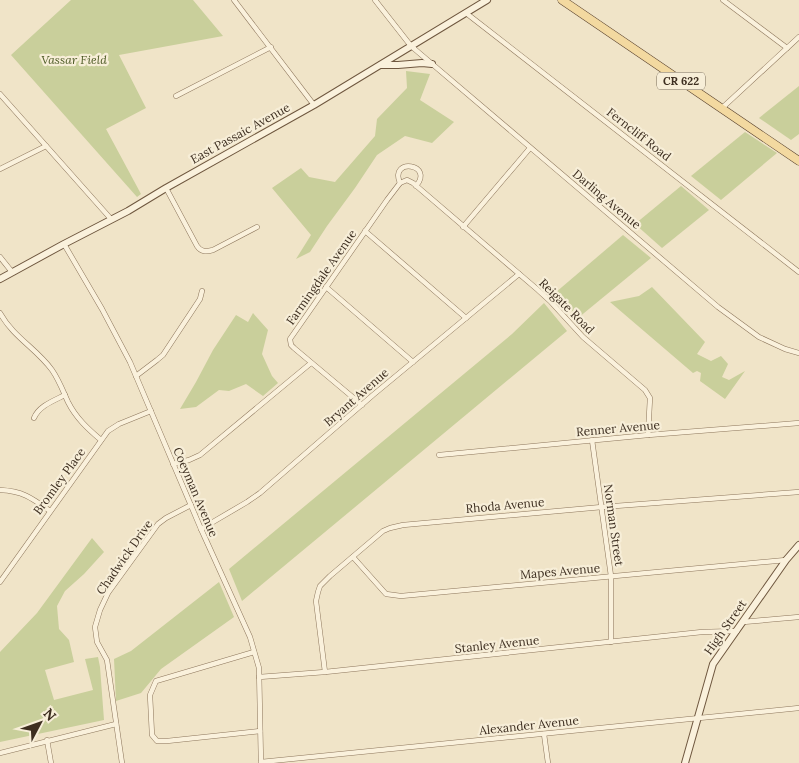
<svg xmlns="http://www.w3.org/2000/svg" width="799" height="763" viewBox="0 0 799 763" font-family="Lora,serif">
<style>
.green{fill:#c9cf9b}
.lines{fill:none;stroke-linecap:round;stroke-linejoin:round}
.street-casing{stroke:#8d765c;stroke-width:5.5}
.secondary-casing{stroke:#6f573f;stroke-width:8}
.primary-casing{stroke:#5b4430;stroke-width:9}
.street{stroke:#faf1dc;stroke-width:4.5}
.secondary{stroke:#faf1dc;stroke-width:6}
.primary{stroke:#f3d9a0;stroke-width:8}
.labels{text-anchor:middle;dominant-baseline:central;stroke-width:4.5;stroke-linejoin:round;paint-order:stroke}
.shield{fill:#f7eed8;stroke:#756857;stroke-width:1}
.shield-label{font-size:11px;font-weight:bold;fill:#3d2e20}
.park-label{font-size:12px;font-style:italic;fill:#4d5a26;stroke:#f7eed8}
.street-label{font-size:12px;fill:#3d2e20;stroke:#f7eed8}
</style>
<rect width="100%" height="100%" fill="#f0e4c8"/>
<g class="green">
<polygon points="71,0 193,0 223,36 119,55 146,108 106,129 141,194 137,197 11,55"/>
<polygon points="406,71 430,74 420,100 454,122 432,143 405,136 377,155 355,188 327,226 310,252 296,259 311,235 272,188 301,168 309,177 335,182 375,136 377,119 407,88"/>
<polygon points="799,86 799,134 791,140 759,118"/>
<polygon points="745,132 777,153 721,200 691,176"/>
<polygon points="681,186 709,210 662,248 635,224"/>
<polygon points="623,235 651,258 578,318 555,293"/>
<polygon points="652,287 705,342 697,354 711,361 721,356 728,364 722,377 729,380 745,371 725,399 700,381 701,373 697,371 693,373 610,302 639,296"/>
<polygon points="544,303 567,331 242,601 229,569 512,334"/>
<polygon points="253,313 268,330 262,354 272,376 278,383 263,396 246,384 229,391 219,390 196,407 180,409 196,382 213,350 236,315 248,322"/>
<polygon points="92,538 104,552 84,574 65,591 57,606 59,629 69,640 74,662 45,670 54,700 93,690 85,659 98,657 100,667 104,720 0,742 0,652 37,613"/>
<polygon points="219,582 234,617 161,669 141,693 116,701 114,659 131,651"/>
</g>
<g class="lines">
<g class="street-casing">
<g id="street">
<polyline points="234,0 314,105"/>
<polyline points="375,0 411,46 718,307 759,337 785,349 799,353"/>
<polyline points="723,0 787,48"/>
<polyline points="466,13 799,272"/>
<polyline points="0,94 111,219"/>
<polyline points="176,96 271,47"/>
<polyline points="721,109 799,37"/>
<polyline points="0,169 46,146"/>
<path d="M400 183C389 157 435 164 416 186"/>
<path d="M166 188 197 246C201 252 206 252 213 250L257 227"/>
<polyline points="463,227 530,148"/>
<polyline points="365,231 466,318"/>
<polyline points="64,244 102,309 130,362 201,529 250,637 259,668 261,763"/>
<polyline points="0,257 12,272"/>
<polyline points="326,287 413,362"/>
<path d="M0 313C14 338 36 348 52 370 59 380 63 391 68 402 76 418 88 429 101 440"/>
<polyline points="136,376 157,360 163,355 200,299 202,291"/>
<polyline points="362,405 294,348 291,345 290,339 387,200 400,183 407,180 413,183 538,290 550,301 583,337 645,390 650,398 648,435"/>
<path d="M34 418C39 406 53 401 65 395"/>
<polyline points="592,440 611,576 611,642"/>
<polyline points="439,455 648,435 799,423"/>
<polyline points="173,464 189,460 200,455 311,363"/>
<path d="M0 490C23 491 32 498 50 511"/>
<polyline points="201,529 247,502 260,493 373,395 519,274"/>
<polyline points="353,557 386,594 401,596 786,560"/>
<polyline points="0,582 108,431 119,424 151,411"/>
<polyline points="743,622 799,617"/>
<polyline points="254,652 156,681 150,695 152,735 157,741 167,741 260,731"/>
<polyline points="325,672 316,601 318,592 320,586 330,576 383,531 390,528 403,525 602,507 799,492"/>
<polyline points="259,677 325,672 702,632 737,631"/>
<polyline points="544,734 548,763"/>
<polyline points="47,740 51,763"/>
<polyline points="0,753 116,724"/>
<polyline points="261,762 799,708"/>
<polyline points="122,763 107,660 97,642 95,627 100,610 108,593 158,524 166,518 191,505"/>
</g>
</g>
<g class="secondary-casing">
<g id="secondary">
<polyline points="381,65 398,65 422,63 432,64"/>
<polyline points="0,279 64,244 128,211 166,188 314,105 487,0"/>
<polyline points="685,763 713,664 786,560 799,545"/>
</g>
</g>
<g class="primary-casing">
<polyline id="primary" points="562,0 799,161"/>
</g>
<use href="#street" class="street"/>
<use href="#secondary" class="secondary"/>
<use href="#primary" class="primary"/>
</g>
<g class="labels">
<rect class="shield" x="657" y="72.5" width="48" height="17" rx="4"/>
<g class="shield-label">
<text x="681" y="81">CR 622</text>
</g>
<g class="park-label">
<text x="74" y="59">Vassar Field</text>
</g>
<g class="street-label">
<text transform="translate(240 133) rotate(-29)">East Passaic Avenue</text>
<text transform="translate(639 134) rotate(38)">Ferncliff Road</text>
<text transform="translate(607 199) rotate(40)">Darling Avenue</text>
<text transform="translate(321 277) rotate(-55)">Farmingdale Avenue</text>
<text transform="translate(567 306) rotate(45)">Reigate Road</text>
<text transform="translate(356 397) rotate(-41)">Bryant Avenue</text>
<text transform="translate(618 428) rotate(-5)">Renner Avenue</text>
<text transform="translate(59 481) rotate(-54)">Bromley Place</text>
<text transform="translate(196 492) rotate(67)">Coeyman Avenue</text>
<text transform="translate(505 505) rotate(-5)">Rhoda Avenue</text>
<text transform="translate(614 525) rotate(82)">Norman Street</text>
<text transform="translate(124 557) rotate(-55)">Chadwick Drive</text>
<text transform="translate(560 571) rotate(-5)">Mapes Avenue</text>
<text transform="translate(725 627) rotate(-55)">High Street</text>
<text transform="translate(497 644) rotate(-6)">Stanley Avenue</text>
<text transform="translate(529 725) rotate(-6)">Alexander Avenue</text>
</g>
</g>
<g transform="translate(40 723) rotate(49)" stroke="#f7eed8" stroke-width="4" paint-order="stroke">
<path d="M0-4L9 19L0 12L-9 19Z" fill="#3d2e20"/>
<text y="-8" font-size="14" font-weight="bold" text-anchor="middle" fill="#3d2e20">N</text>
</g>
</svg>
